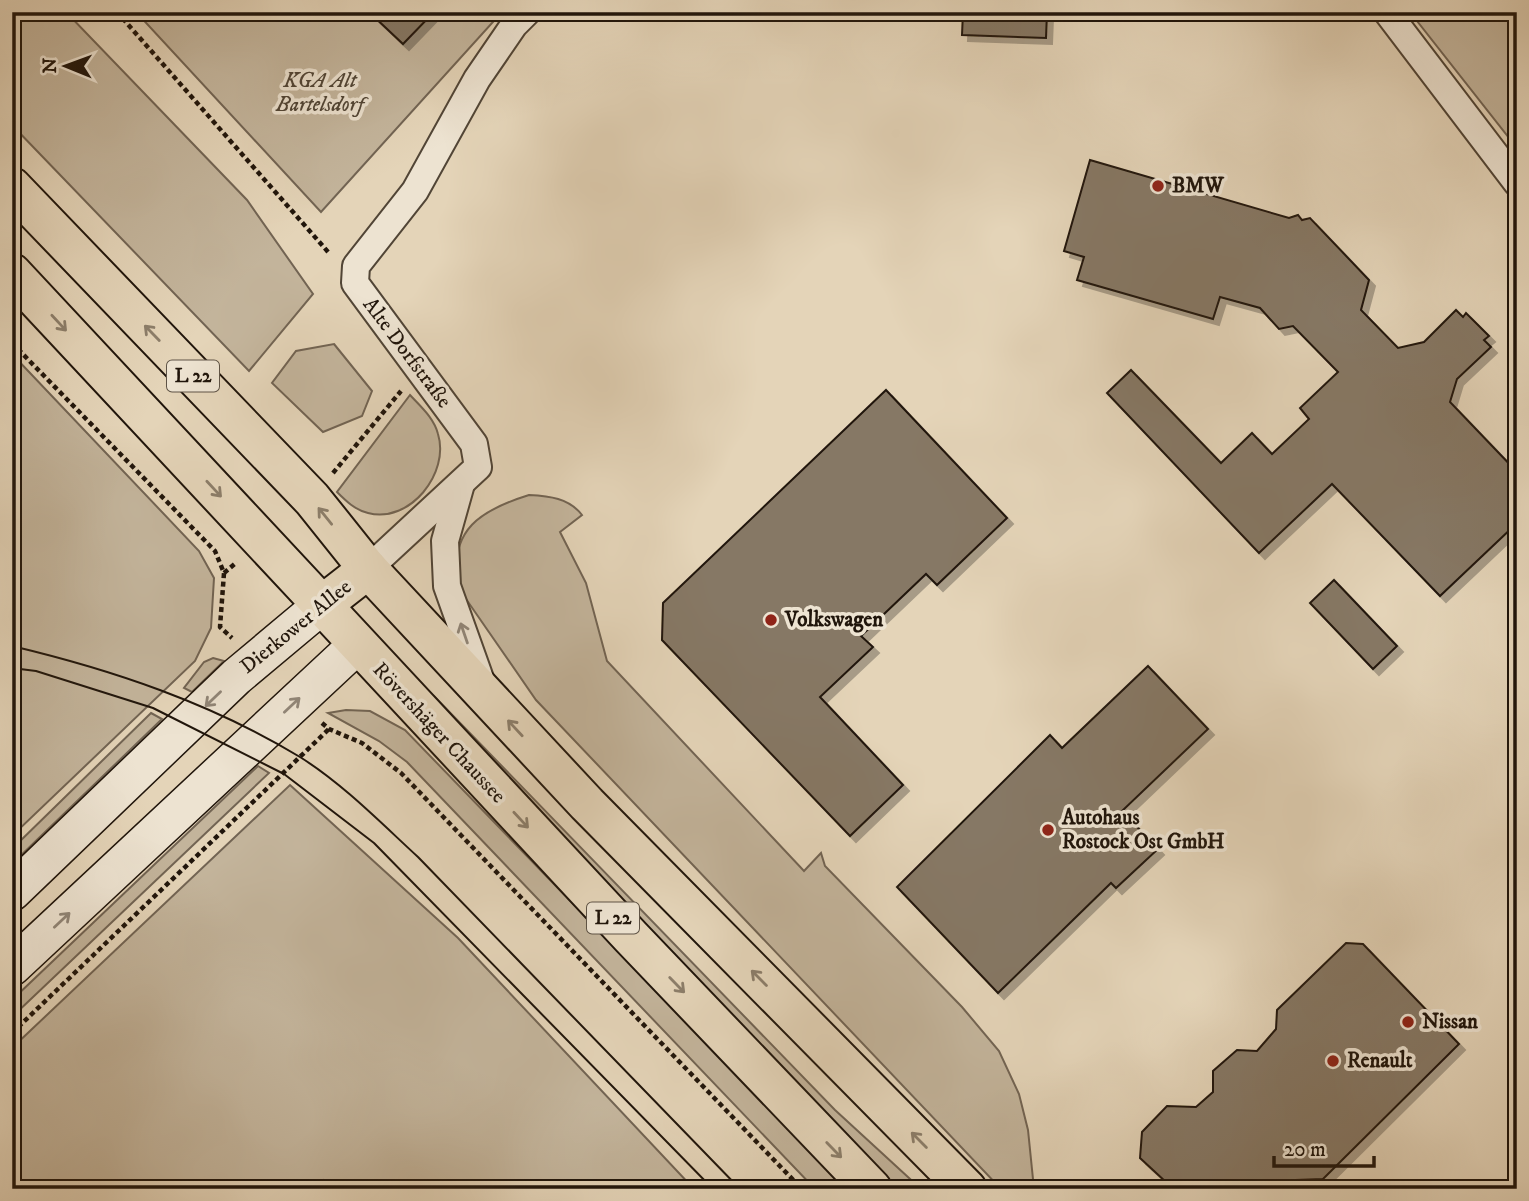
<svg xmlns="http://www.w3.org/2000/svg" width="1529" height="1201" viewBox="0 0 1529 1201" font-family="'IM FELL DW Pica',serif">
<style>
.green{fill:#c3b49b;stroke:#726453;stroke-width:2}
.building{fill:#867865;stroke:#20150b;stroke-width:2;filter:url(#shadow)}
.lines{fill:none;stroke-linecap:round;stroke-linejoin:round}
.minor-casing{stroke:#514536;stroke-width:30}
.secondary-casing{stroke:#20150b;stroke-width:40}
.primary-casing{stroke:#20150b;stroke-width:42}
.trunk-casing{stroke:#20150b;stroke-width:42}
.path{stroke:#20150b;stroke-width:4.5;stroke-dasharray:5 3.5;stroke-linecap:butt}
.minor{stroke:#ede3d1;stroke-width:26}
.secondary{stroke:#ede3d1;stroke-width:37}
.primary{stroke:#e4d4b8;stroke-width:38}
.trunk{stroke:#e4d4b8;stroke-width:38}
.tram{stroke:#20150b;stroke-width:2}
.oneway{stroke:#8c7e6a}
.oneway2{stroke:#918678}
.poi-dot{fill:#8f2418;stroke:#ede3d1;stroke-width:2.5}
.labels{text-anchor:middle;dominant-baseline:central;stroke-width:7;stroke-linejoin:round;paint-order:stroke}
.shield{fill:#ede3d1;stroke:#5e5346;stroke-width:2}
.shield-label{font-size:19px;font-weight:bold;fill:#20150b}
.park-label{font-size:21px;font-style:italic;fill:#514536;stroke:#ede3d1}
.poi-label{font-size:21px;font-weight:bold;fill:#20150b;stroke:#ede3d1;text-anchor:start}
.street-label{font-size:21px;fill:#20150b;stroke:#ede3d1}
</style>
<defs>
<filter id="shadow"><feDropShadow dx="6" dy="6" stdDeviation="0" flood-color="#0004"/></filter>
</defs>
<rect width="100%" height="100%" fill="#e4d4b8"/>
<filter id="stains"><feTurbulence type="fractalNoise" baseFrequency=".00286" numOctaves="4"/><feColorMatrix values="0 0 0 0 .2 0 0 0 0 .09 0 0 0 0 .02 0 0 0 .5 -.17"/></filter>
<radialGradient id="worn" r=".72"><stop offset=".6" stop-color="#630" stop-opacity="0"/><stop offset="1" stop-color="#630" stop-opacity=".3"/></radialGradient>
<g class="green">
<polygon points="12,12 66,12 247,200 313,294 249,371 12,125"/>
<polygon points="136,12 502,12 321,212"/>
<polygon points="1410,12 1517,12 1517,148"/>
<polygon points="334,344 372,391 362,416 323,432 272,383 296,351"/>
<polygon points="12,354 199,551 214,578 211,628 195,661 12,836"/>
<path d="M410 395C421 407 434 418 438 434 450 473 410 524 368 513 355 510 346 501 337 492Z"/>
<path d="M529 495C549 496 569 498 582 515L560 532 586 583 607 661 804 871 821 853 825 866 962 1007 999 1051 1019 1094 1028 1130 1034 1189H1001L536 700 457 586C449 529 481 510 529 495Z"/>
<polygon points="213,658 224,661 192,692 184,688 204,662"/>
<polygon points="414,682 434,696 835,1110 921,1189 896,1189"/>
<polygon points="346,710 370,711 405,730 849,1189 815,1189 407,762 379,741 328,713"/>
<polygon points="151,713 162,719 12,864 12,849"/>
<polygon points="258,766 269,773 12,1017 12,1000"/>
<polygon points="290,785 458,938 694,1189 342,1189 324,1180 317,1189 36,1189 12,1175 12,1048"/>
</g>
<g class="building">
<polygon points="369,12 434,12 403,44"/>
<polygon points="963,12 1047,12 1046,38 962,35"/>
<polygon points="1090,160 1289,218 1298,215 1302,220 1310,218 1369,280 1361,310 1398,348 1424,342 1456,310 1463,317 1466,313 1489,336 1484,340 1491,347 1457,379 1450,402 1517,472 1517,523 1440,596 1332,484 1259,553 1107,393 1131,370 1221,463 1252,433 1272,454 1309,419 1300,408 1338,372 1293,326 1279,329 1260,308 1220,297 1213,319 1077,280 1084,257 1064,251"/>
<polygon points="886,390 1007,518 937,585 926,574 861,636 873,647 820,697 903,785 850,836 662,640 663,603"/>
<polygon points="1334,580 1397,646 1373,669 1310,603"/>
<polygon points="1148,666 1208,729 1122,811 1158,849 1116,888 1111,883 998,993 897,887 1050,735 1062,748"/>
<polygon points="1346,943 1363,944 1459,1044 1323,1179 1296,1180 1287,1189 1194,1189 1188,1182 1167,1183 1140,1158 1142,1132 1167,1106 1196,1107 1213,1092 1213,1071 1237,1050 1257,1051 1276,1029 1277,1010"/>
</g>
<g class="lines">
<g class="minor-casing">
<g id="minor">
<polyline points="1387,12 1517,183"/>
<polyline points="461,484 445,541 447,586 482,684"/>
<polyline points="368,569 478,467 474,444 355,283 356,266 415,191 477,79 514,25 527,12"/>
</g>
</g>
<g class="secondary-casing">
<g id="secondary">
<polyline points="12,892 236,677 322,605"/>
<polyline points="12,967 357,645"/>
</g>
</g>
<g class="primary-casing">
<g id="primary">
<polyline points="368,569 587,804 967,1189"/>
<polyline points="368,569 322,605 631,937 872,1189"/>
</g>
</g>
<g class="trunk-casing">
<g id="trunk">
<polyline points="12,187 312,499 368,569"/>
<polyline points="12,273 322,605"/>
</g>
</g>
<g class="path">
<polyline points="117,12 329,253"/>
<polyline points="12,343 215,551 224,573 220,627 232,638"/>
<polyline points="333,473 401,391"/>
<polyline points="224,573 237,562"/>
<polyline points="322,723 329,729 362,743 401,773 802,1189"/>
<polyline points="12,1033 329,729"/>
<polyline points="12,1180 27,1189"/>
</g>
<use href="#minor" class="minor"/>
<use href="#secondary" class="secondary"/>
<use href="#primary" class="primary"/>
<use href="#trunk" class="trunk"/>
<g class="tram">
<path d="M12 646C113 670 211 703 300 757 343 784 381 823 418 857L740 1189"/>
<polyline points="12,668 36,671 153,708 284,774 374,843 713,1189"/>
</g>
</g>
<defs><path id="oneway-shaft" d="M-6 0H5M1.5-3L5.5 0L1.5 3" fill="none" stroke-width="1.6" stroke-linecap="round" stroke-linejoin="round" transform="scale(1.75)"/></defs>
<g class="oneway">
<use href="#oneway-shaft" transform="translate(59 323) rotate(47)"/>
<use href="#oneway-shaft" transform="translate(152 333) rotate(-134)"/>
<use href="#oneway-shaft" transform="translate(214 489) rotate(47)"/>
<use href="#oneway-shaft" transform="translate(325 516) rotate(-129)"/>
<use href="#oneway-shaft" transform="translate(515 728) rotate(-133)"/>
<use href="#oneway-shaft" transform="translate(521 820) rotate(47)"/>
<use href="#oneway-shaft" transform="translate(759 978) rotate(-135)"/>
<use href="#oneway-shaft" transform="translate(677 985) rotate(46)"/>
<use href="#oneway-shaft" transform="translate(919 1140) rotate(-135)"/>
<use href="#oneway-shaft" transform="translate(834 1150) rotate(46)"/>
</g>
<g class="oneway2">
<use href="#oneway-shaft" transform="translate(464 633) rotate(-109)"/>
<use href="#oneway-shaft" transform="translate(213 699) rotate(136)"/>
<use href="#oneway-shaft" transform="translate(292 705) rotate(-43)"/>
<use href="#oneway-shaft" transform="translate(62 920) rotate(-43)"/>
</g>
<g class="poi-dot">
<circle cx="1158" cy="186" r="7"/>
<circle cx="771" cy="620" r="7"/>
<circle cx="1048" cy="830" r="7"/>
<circle cx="1408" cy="1022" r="7"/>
<circle cx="1333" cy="1061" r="7"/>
</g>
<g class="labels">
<g class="shield">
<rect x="167" y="360.5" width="52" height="31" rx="5"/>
<rect x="587" y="902.5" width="52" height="31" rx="5"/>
</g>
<g class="shield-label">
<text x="193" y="376">L 22</text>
<text x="613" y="918">L 22</text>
</g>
<g class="park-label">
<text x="320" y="81">KGA Alt<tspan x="320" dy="24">Bartelsdorf</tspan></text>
</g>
<g class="poi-label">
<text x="1172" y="186">BMW</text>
<text x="785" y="620">Volkswagen</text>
<text x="1062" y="818">Autohaus<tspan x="1062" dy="24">Rostock Ost GmbH</tspan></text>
<text x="1422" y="1022">Nissan</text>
<text x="1347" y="1061">Renault</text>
</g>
<g class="street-label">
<text transform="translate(407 353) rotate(53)">Alte Dorfstraße</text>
<text transform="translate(296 627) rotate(-39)">Dierkower Allee</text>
<text transform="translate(439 733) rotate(47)">Rövershäger Chaussee</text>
</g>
</g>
<rect width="1529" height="1201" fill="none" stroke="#e4d4b8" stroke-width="42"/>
<rect x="14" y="14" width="1501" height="1173" fill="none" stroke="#20150b" stroke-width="3.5"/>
<rect x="21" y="21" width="1487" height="1159" fill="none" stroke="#20150b" stroke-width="2"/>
<g transform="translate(66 66) rotate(271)" stroke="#ede3d1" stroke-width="5" paint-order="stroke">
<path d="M0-5L12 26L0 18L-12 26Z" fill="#20150b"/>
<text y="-10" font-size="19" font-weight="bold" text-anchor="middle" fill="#20150b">N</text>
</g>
<path d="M1274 1156v10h100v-10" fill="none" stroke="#20150b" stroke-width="3.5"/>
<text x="1284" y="1156" font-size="21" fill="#20150b" stroke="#ede3d1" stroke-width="5" paint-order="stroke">20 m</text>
<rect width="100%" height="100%" filter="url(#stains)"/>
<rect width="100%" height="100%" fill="url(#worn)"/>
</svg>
